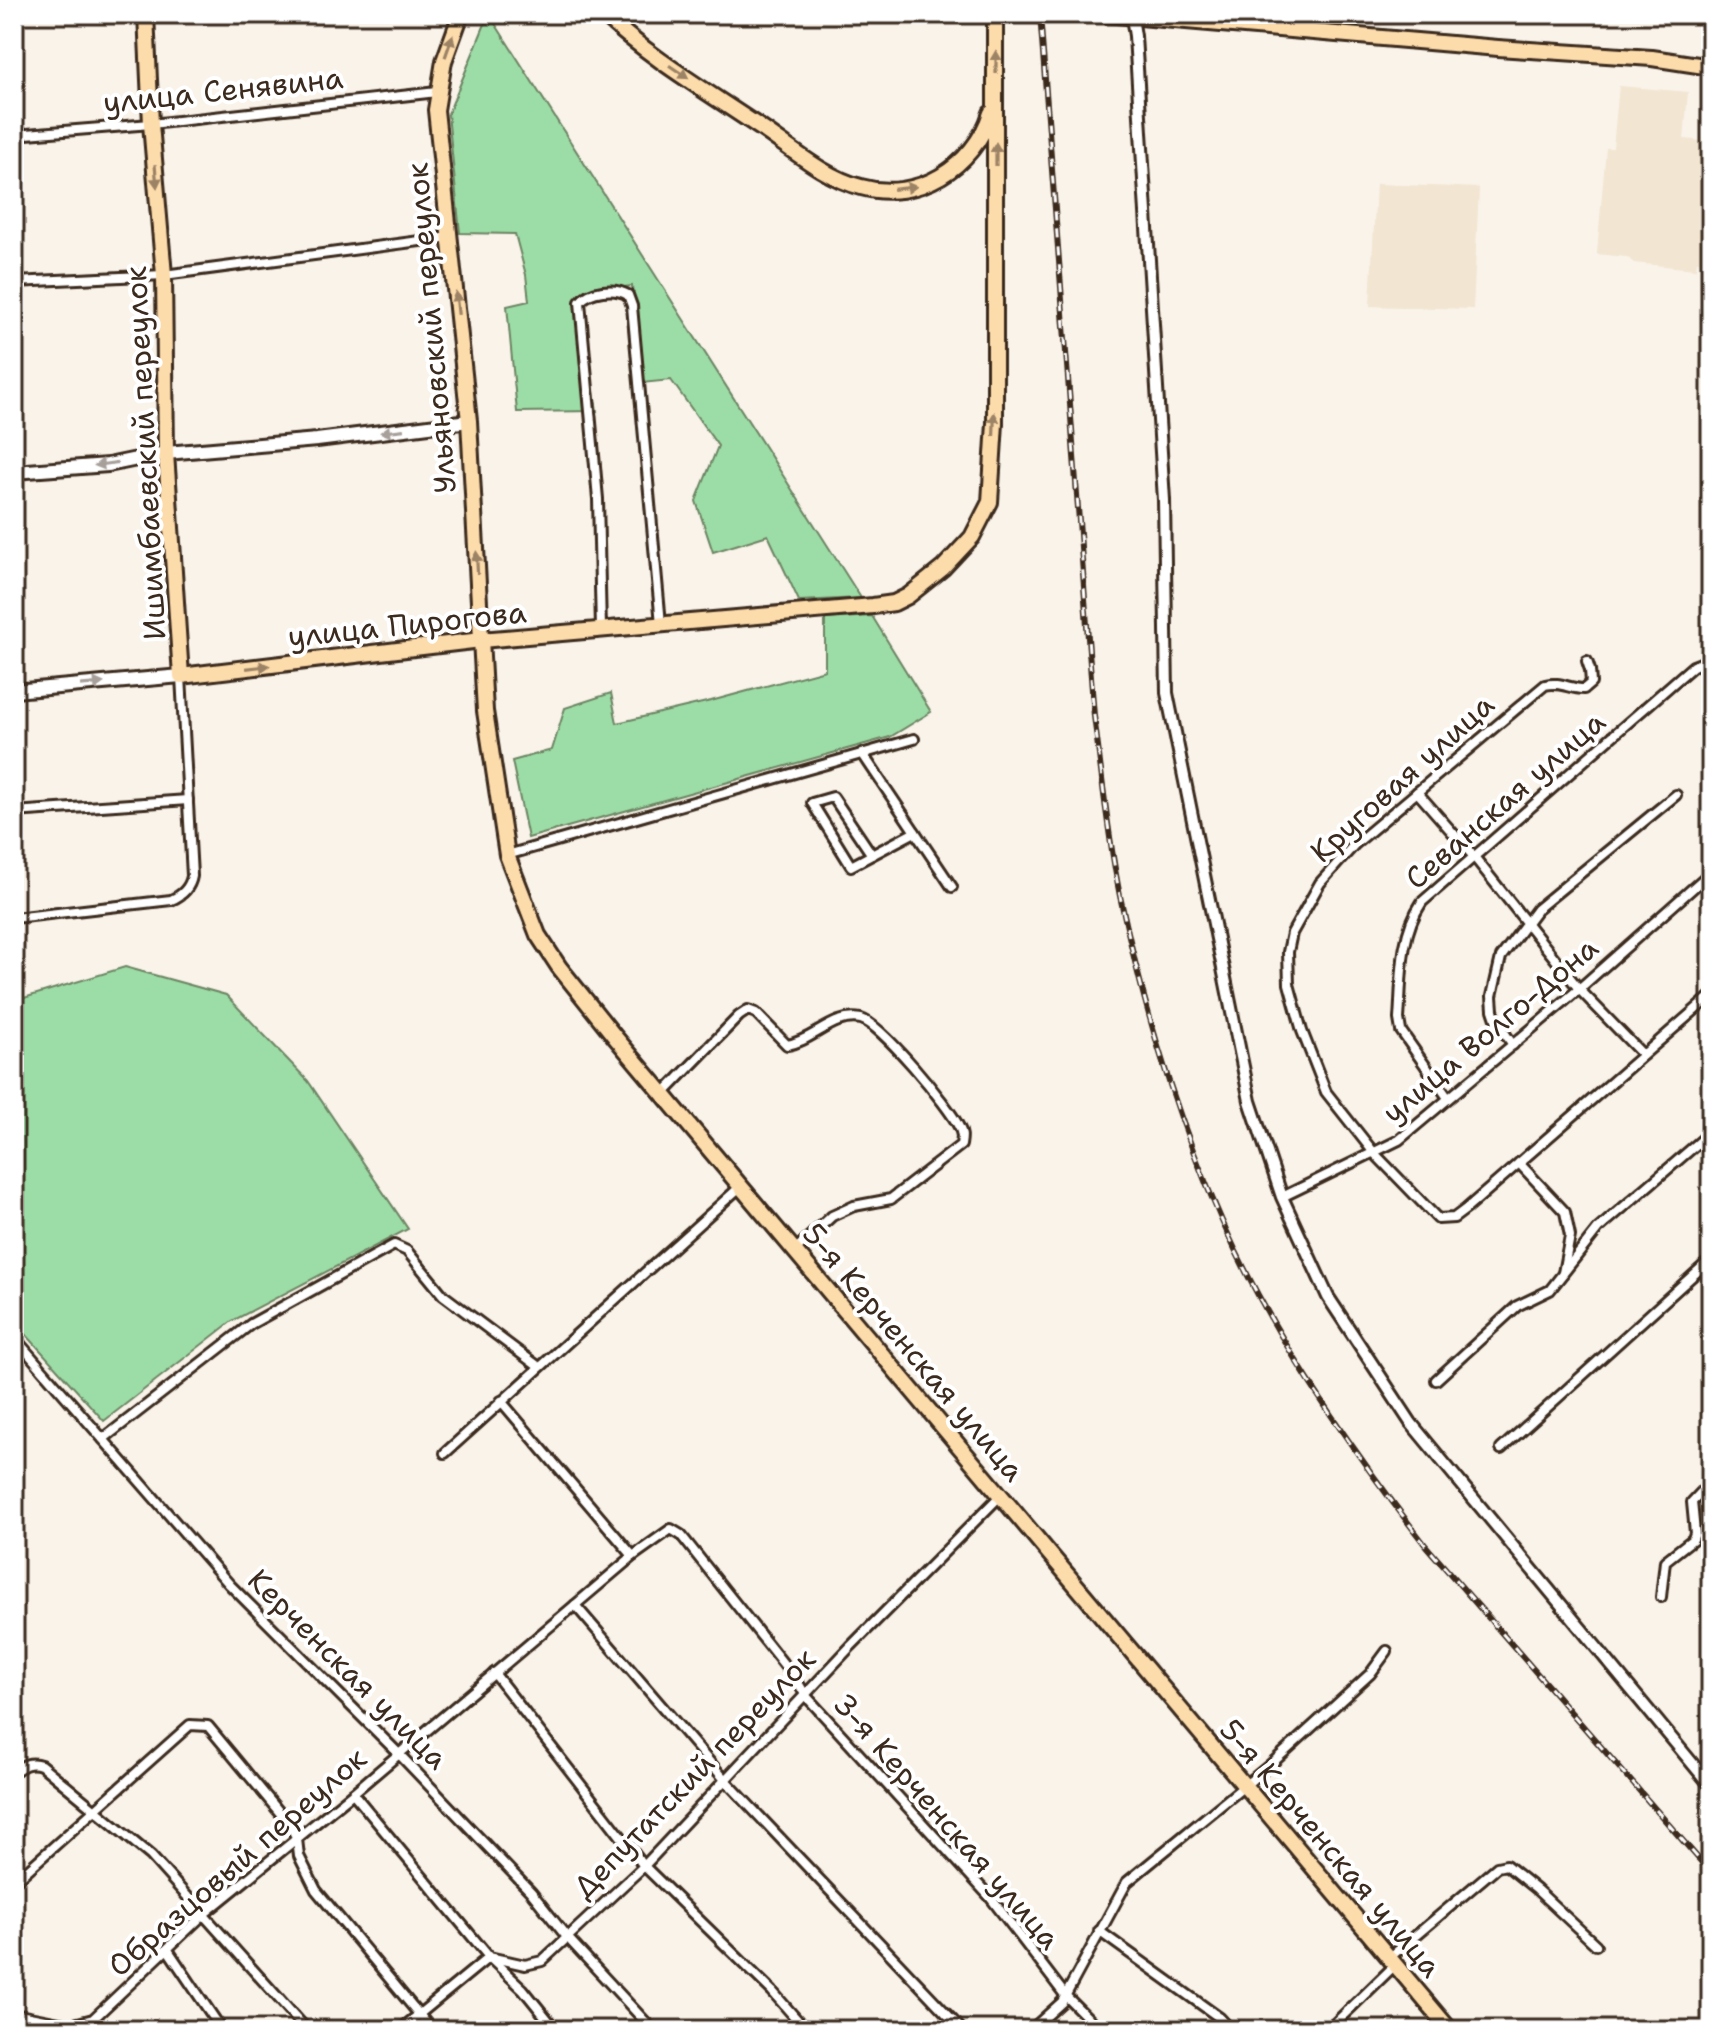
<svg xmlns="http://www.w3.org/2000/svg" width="1725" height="2044" viewBox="0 0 1725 2044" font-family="'Shantell Sans',sans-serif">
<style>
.built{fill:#f2e5d1}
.green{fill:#9cdda7;stroke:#6c8462;stroke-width:2}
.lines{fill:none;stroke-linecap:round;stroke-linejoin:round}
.minor-casing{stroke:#3b2a1e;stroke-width:14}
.tertiary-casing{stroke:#3b2a1e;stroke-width:16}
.secondary-casing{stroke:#3b2a1e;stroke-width:18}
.primary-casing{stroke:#3b2a1e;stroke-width:20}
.minor{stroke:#fff;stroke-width:8}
.tertiary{stroke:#fff;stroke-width:10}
.secondary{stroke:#fff;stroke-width:12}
.primary{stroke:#fddcac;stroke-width:14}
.rail-casing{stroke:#3b2a1e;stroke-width:6}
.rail{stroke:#fff;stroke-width:3;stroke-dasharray:9;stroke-linecap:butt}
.oneway{fill:#9c8365}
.oneway2{fill:#a79f9a}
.labels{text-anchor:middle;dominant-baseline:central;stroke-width:8;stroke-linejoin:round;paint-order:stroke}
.street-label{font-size:30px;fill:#3b2a1e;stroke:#fff}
</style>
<rect width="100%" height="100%" fill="#f9f3ea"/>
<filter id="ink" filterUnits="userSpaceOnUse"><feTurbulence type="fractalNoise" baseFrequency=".0125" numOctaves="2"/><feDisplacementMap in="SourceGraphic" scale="16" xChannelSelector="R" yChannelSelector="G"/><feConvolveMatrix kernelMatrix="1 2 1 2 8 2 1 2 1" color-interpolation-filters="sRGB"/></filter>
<g filter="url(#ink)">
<g class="built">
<polygon points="1619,86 1688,92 1684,139 1711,142 1711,262 1697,261 1696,269 1634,263 1627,257 1597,254 1606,148 1613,148"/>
<polygon points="1376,184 1479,188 1473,309 1370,306"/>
</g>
<g class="green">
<polygon points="489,14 861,598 799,601 768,535 713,552 696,501 718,446 671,380 642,383 632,286 583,293 580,301 597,411 517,412 507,306 529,301 526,275 515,234 460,233 448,114"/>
<polygon points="872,616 931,712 890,737 528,838 512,761 552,750 565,708 611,693 617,723 711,701 825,670 825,619"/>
<polygon points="125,967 226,995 308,1081 408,1229 232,1321 104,1421 14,1321 14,1001"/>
</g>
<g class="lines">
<g class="minor-casing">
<g id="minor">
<polyline points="14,135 151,124 437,92"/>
<polyline points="14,282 164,275 450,237"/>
<path d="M601 629 598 499 580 302C589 290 615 287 628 295L632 306 661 624"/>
<path d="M1587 661 1590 670 1591 683 1584 689C1569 689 1560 681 1545 685L1354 845 1320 883 1292 933 1288 952 1289 984 1302 1031 1326 1092 1375 1154 1438 1219 1454 1218 1466 1209 1711 996"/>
<polyline points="862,753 952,887"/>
<polyline points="1417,792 1475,858 1579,989 1643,1055"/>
<polyline points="14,812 188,800"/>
<polyline points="507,855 914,739"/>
<polyline points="872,855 833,797 812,803 851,866 915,832"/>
<path d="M14 918 171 900C183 895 190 888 192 876L181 676"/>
<polyline points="1513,1045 1497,1022 1493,1010 1492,996 1501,957 1537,909 1676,795"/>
<path d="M664 1093 739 1016 748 1010 756 1013 787 1045C813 1041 834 1013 861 1019 881 1024 949 1106 959 1127 963 1134 962 1138 961 1145L891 1199 854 1206 832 1216 795 1250"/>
<path d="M1448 1098 1401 1031 1399 1019C1402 980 1399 936 1422 902L1693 666 1711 659"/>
<polyline points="1519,1163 1565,1212 1570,1236 1563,1273"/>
<polyline points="1282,1197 1399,1140 1579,989 1711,872"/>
<polyline points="14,1337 230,1585 399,1754 531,1892 566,1936 653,2030"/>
<polyline points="1436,1380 1517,1306 1550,1290 1598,1229 1711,1132"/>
<polyline points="501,1401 633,1556"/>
<polyline points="103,1439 251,1324 394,1245 407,1251 443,1295 539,1367"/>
<polyline points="1501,1449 1711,1259"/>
<polyline points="445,1453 741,1186"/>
<polyline points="1661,1597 1665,1561 1693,1539 1695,1533 1692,1502 1711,1482"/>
<polyline points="575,1605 726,1781 962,2030"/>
<polyline points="494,1673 644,1866 772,1991 806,2030"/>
<path d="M14 1772C23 1765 30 1761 41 1765L151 1856 307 2030"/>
<polyline points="353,1793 489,1957 523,1989 556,2030"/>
<polyline points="14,1882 190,1725 208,1726 290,1825 297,1839 299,1856 316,1890 432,2030"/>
<polyline points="1099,1931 1220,2018 1231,2030"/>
<polyline points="168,1950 222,2030"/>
<polyline points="1389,1958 1497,1867 1506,1865 1537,1890 1596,1945"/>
<polyline points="14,2014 70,2025 93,2019 204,1914 353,1793 633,1556 671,1529 681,1535 797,1681 806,1696 990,1897 1065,1995 1100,2030"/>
<polyline points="400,2030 489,1957 525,1965 542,1961 644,1866 851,1646 999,1497"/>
<polyline points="1031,2030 1062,2002 1127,1882 1270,1765 1370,1674 1387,1651"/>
<polyline points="1328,2030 1395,1965"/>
</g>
</g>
<g class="tertiary-casing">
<polyline id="tertiary" points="1132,17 1135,36 1164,500 1167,693 1250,1101 1282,1197 1328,1297 1411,1423 1711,1786"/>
</g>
<g class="secondary-casing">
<g id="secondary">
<polyline points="14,472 108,465 166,453 317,440 469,421"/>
<polyline points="14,691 181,676"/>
</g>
</g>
<g class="primary-casing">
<g id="primary">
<polyline points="146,14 151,124 164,275 166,453 181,676 481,640 873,606 894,603 908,596 943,568 972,537 990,502 995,423 995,14"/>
<polyline points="461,14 444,61 436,110 469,421 485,711 507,855 538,935 559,967 615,1037 1450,2030"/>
<path d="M603 14C650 58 708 92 761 128 792 149 825 178 861 187 917 203 974 167 991 113"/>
<polyline points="1105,14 1498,48 1652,58 1711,67"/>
</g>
</g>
<use href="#minor" class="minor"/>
<use href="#tertiary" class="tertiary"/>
<use href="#secondary" class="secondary"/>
<use href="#primary" class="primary"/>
<g class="rail-casing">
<path id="rail" d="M1040 14 1094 716C1102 776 1108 837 1120 896 1149 1033 1192 1171 1258 1295 1306 1384 1364 1466 1426 1546L1711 1873"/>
</g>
<use href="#rail" class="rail"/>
</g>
<defs><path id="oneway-solid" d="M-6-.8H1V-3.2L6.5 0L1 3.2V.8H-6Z" transform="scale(2)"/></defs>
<g class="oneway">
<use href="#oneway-solid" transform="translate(449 46) rotate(-71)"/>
<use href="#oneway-solid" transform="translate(996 62) rotate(-90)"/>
<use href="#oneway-solid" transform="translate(679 72) rotate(34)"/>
<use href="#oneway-solid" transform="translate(996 154) rotate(-90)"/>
<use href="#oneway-solid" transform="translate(156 176) rotate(85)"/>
<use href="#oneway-solid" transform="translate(905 188) rotate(-7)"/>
<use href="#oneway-solid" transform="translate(457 303) rotate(-96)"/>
<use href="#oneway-solid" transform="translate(994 424) rotate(-88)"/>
<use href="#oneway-solid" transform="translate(477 563) rotate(-93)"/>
<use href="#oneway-solid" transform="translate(258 667) rotate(-7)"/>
</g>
<g class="oneway2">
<use href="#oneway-solid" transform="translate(392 431) rotate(173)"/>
<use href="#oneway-solid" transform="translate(106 464) rotate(172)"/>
<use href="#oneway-solid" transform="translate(92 684) rotate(-5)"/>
</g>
</g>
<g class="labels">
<g class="street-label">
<text transform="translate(223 90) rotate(-6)">улица Сенявина</text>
<text transform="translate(431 328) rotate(-95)">Ульяновский переулок</text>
<text transform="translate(145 453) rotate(-93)">Ишимбаевский переулок</text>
<text transform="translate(407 624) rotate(-6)">улица Пирогова</text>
<text transform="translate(1402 778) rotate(-42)">Круговая улица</text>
<text transform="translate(1505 800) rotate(-41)">Севанская улица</text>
<text transform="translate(1490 1030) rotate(-40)">улица Волго-Дона</text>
<text transform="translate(914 1352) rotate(50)">5-я Керченская улица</text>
<text transform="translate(348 1669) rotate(45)">Керченская улица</text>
<text transform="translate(694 1773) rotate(-46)">Депутатский переулок</text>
<text transform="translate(947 1821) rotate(49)">3-я Керченская улица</text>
<text transform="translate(1331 1848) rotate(50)">5-я Керченская улица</text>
<text transform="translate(237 1862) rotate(-41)">Образцовый переулок</text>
</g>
</g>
<rect width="1725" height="2044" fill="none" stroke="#fff" stroke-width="48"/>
<rect x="24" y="24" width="1677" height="1996" fill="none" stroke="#3b2a1e" stroke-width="3" filter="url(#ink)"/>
</svg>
